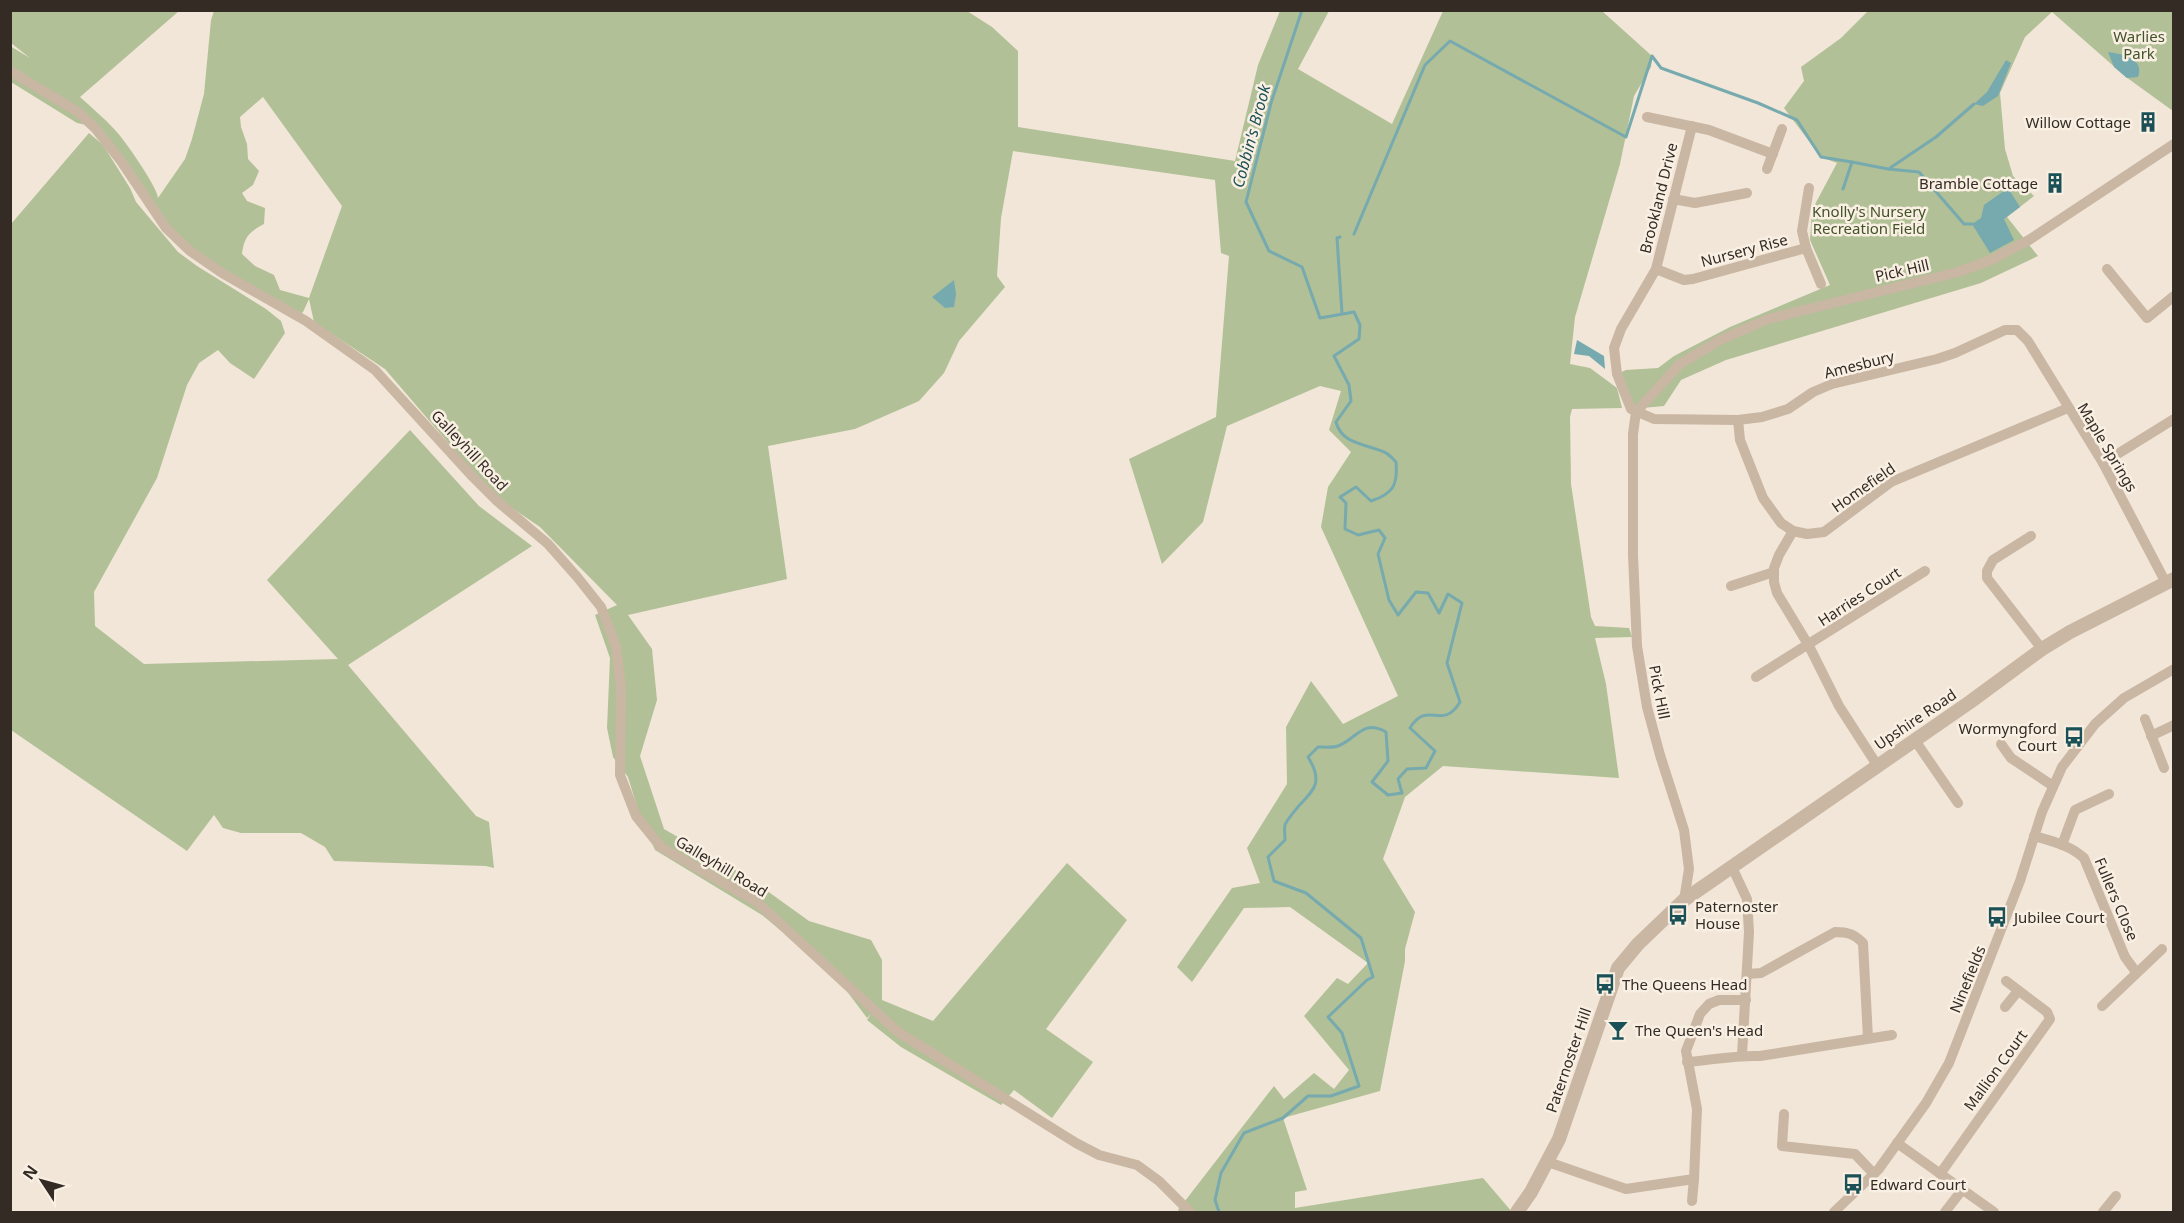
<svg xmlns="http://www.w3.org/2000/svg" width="2184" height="1223" viewBox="0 0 2184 1223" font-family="'Noto Sans',sans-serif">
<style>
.green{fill:#b1c097;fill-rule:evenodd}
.water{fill:#76aaaf}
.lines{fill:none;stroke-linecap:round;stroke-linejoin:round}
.stream{stroke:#76aaaf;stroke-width:3}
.minor{stroke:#c9b6a3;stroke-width:10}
.tertiary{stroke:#c9b6a3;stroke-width:14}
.labels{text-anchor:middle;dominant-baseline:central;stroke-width:5;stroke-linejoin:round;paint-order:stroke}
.park-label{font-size:15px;fill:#425329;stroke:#f9f0e3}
.poi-label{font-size:15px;fill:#342b25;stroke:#f9f0e3;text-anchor:start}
.street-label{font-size:15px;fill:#342b25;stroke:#f9f0e3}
.water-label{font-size:16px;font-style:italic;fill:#1a5056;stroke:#f9f0e3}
</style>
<rect width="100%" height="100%" fill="#f1e6d7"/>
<g class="green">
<path d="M11 11H179L80 97C92 108 104 118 115 130 124 139 158 188 158 198L185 159 192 139 204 94 211 20 214 11H967L992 27 1018 51V127L1235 161 1258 65 1280 11H1329L1298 69 1392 124 1443 11H1602L1652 56 1651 67 1634 96 1620 164 1575 317 1570 364 1590 368 1617 388 1622 408 1572 409 1570 417 1571 484 1591 617 1595 626 1629 628 1632 637 1595 638 1606 684 1619 778 1443 766 1405 797 1383 859 1415 912 1405 949V961L1380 1091 1283 1118 1307 1190 1295 1192V1208L1483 1178 1512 1212H1180L1178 1210 1274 1086 1284 1099 1314 1073 1334 1089 1349 1070 1304 1016 1337 978 1348 984 1368 963 1290 907 1244 908 1192 982 1177 967 1232 888 1260 883 1247 848 1287 784 1286 727 1311 681 1343 724 1398 696 1321 527 1328 487 1351 452 1329 430 1341 391 1320 386 1227 426 1203 522 1162 564 1129 459 1216 417 1229 256 1221 253 1215 180 1013 151 1001 218 997 276 1005 287 959 341 944 373 919 401 855 429 768 446 787 579 628 615 652 649 657 700 640 756 664 829 749 878 809 921 871 940 882 960V1000L933 1021 1067 863 1127 920 1046 1029 1093 1062 1052 1118 1014 1090 1001 1105 901 1047 867 1020 871 1014 867 1018 834 974 762 915 655 850 639 813 628 777 613 757 607 728 610 658 595 615 617 605 540 527 493 495 385 369 314 322 309 299 303 312 298 316 189 254 147 201 101 128 77 123 11 82 10 46 30 58 11 43ZM263 97 342 206 309 298 280 290 274 275 255 266 242 254C244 237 249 232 264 224L265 208 247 201 242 193 253 185 259 171 248 159 247 144 241 127 240 117Z"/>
<polygon points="1868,11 2173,11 2173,111 2126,77 2052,12 2025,37 2000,93 2005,149 2013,176 2034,196 2007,217 2038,256 1981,283 1726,360 1681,380 1664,406 1631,409 1617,374 1626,370 1658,368 1674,356 1730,327 1830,285 1810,240 1812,210 1837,163 1821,157 1784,108 1804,81 1801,67 1841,38"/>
<polygon points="89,133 103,145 130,188 136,202 178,252 197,266 266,309 281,321 285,333 254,379 230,363 218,350 199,363 187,385 157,478 94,592 95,626 144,664 338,659 267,580 410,430 479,506 532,546 348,665 476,816 489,822 494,868 486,866 334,861 325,847 301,833 241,833 223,828 214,815 187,851 11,730 11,224"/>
</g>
<g class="water">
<path d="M2108 52C2121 54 2145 58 2138 77L2127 78 2114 67Z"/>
<polygon points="2006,60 2011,63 1998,96 1983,106 1974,104 1987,92"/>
<polygon points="2008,188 2020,207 2004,219 2014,240 1990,253 1972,224 1981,218 1984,205"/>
<polygon points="954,280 956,294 954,307 945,308 932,297"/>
<polygon points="1577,340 1604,356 1605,369 1589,356 1574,354"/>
</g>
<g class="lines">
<g class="stream">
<polyline points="1852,162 1888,169 1919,172 1964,224 1972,224"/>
<polyline points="1890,168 1936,137 1974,104"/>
<polyline points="1354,234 1425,65 1450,41 1626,137 1652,56 1661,68 1758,103 1797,120 1821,157 1852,162 1843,189"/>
<polyline points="1340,237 1337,238 1342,313"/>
<path d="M1219 1212 1215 1200 1221 1173 1244 1133 1283 1118 1308 1096H1331L1359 1086 1342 1033 1328 1017 1367 980 1373 977 1361 938 1306 893 1274 881 1268 857 1285 840C1285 836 1284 829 1285 825 1285 824 1289 818 1290 817 1306 793 1328 789 1308 757L1318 747C1324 747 1333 748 1338 746 1358 738 1362 719 1386 732L1388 761 1372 782 1388 795 1402 793 1398 779 1407 769 1426 768 1435 751 1410 728C1428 699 1442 732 1460 702L1447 663 1462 603 1448 594 1439 613 1428 593 1416 592 1398 615 1389 600 1378 554 1385 538 1379 530 1358 535 1345 529 1346 503 1340 497 1356 487 1371 501C1393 494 1398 485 1396 462 1392 458 1389 454 1384 452 1367 444 1342 445 1336 422L1351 401 1349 385 1334 356 1359 339 1360 325 1354 312 1320 318 1302 267 1269 251 1246 202 1271 103 1302 10"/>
</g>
<g class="minor">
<polyline points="10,71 78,112 95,128 121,161 166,228 190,251 222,273 306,321 375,370 471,475 497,501 548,544 578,578 601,607 616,646 621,688 620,775 636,816 661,847 758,903 898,1032 1076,1143 1099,1155 1137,1165 1159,1181 1190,1212"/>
<polyline points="1647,117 1709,130 1773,154"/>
<polyline points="1692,126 1656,269 1621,329 1614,348 1617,374 1631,409 1654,419 1738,420 1762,417 1788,409 1813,392 1832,384 1937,359 1955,353 2005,330 2017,330 2028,341 2103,463 2166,583"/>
<polyline points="1767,169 1782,129"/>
<polyline points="1673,199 1695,203 1747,193"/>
<polyline points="1806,248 1802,231 1809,188"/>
<polyline points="1656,269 1684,280 1693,279 1806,248 1821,284"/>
<polyline points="2107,269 2147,318 2174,296"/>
<polyline points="1738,420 1740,440 1763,498 1781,523 1793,531 1807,534 1824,532 1891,482 2068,408"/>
<polyline points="2103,463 2174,419"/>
<polyline points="1793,531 1779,555 1774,568 1774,582 1777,593 1809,646 1839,706 1877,765"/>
<polyline points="2031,536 1993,560 1987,571 1987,578 2042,649"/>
<polyline points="1731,586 1774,572"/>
<polyline points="1756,677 1925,571"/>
<polyline points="2145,719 2164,768"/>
<polyline points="2151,736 2174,725"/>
<polyline points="1914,739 1958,803"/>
<polyline points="2001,744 2011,758 2053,786"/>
<path d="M2034 836C2051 841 2070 845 2084 858L2125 957 2136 972"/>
<polyline points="2062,845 2075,810 2109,794"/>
<polyline points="1732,867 1747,899 1749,932 1742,1055"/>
<polyline points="1684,900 1689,869 1684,830 1660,755 1647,707 1637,646 1633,555 1633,434 1636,412 1680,364 1720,340 1768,319 1958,272 1991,260 2029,240 2174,144"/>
<path d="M1747 974 1761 973 1835 932C1848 932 1854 934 1863 943L1868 1038"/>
<polyline points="2102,1006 2162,949"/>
<polyline points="2005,1007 2018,991"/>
<path d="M1687 1062C1711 1060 1736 1055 1760 1056L1892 1035"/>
<polyline points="1784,1114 1782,1146 1855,1154 1874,1174"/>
<polyline points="1897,1143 1994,1212"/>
<polyline points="1548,1162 1626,1189 1694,1179 1697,1109 1686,1051 1700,1014 1709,1004 1719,1000 1746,1000"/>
<polyline points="1940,1174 2050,1019 2047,1012 2006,981"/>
<polyline points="1692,1201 1694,1179"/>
<polyline points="1834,1212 1878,1170 1926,1103 1949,1063 2020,881 2042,812 2062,767 2095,724 2124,698 2174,669"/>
<polyline points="1945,1212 1962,1190"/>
<polyline points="2103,1212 2116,1196"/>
</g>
<polyline class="tertiary" points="1517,1212 1531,1192 1559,1139 1618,968 1638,944 1684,900 1970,702 2042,649 2070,632 2174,579"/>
</g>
<defs>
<g id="building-bare" transform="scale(1.62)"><path d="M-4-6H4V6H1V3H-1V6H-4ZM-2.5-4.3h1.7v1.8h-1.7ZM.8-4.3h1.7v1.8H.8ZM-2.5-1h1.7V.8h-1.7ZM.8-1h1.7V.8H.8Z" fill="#1a5056" stroke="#f9f0e3" stroke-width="2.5" paint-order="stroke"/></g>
<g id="bus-bare" transform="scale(1.62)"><path d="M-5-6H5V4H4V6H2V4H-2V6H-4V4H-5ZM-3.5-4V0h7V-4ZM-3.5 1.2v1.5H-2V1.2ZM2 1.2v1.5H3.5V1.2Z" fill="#1a5056" stroke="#f9f0e3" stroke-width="2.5" paint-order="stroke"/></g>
<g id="bar-bare" transform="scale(1.62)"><path d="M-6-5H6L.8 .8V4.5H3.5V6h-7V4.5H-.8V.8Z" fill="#1a5056" stroke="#f9f0e3" stroke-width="2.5" paint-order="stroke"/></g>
</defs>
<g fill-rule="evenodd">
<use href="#building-bare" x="2148" y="122"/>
<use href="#building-bare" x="2055" y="183"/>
<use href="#bus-bare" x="2074" y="737"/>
<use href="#bus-bare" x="1678" y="915"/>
<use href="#bus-bare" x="1997" y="917"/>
<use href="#bus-bare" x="1605" y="984"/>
<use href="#bar-bare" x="1618" y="1030"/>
<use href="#bus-bare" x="1853" y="1184"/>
</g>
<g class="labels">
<g class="park-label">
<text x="2139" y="36">Warlies<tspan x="2139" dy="17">Park</tspan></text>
<text x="1869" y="211">Knolly's Nursery<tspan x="1869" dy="17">Recreation Field</tspan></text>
</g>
<g class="poi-label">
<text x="2131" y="122" text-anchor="end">Willow Cottage</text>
<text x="2038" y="183" text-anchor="end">Bramble Cottage</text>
<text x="2057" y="728" text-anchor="end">Wormyngford<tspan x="2057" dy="17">Court</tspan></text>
<text x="1695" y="906">Paternoster<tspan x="1695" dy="17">House</tspan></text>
<text x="2014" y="917">Jubilee Court</text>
<text x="1622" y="984">The Queens Head</text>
<text x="1635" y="1030">The Queen's Head</text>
<text x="1870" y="1184">Edward Court</text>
</g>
<g class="street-label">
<text transform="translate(1658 198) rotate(-76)">Brookland Drive</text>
<text transform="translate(1744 250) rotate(-15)">Nursery Rise</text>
<text transform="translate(1902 270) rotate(-13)">Pick Hill</text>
<text transform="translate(1859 364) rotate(-14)">Amesbury</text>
<text transform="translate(2108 447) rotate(59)">Maple Springs</text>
<text transform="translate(470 450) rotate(47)">Galleyhill Road</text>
<text transform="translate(1863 487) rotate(-35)">Homefield</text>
<text transform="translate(1859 596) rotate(-33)">Harries Court</text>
<text transform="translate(1660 692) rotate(79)">Pick Hill</text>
<text transform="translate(1915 719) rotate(-34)">Upshire Road</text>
<text transform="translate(722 866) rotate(31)">Galleyhill Road</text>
<text transform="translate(2117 899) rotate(67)">Fullers Close</text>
<text transform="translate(1967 979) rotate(-68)">Ninefields</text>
<text transform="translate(1568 1060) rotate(-71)">Paternoster Hill</text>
<text transform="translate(1995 1070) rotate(-54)">Mallion Court</text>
</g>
<g class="water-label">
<text transform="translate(1251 136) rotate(-75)">Cobbin's Brook</text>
</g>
</g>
<rect width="2184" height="1223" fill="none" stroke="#342b25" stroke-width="24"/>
<g transform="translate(42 1181) rotate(306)" stroke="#f9f0e3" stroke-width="4.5" paint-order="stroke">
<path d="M0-4.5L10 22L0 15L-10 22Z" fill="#342b25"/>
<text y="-9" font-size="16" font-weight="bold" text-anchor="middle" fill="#342b25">N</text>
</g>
</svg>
